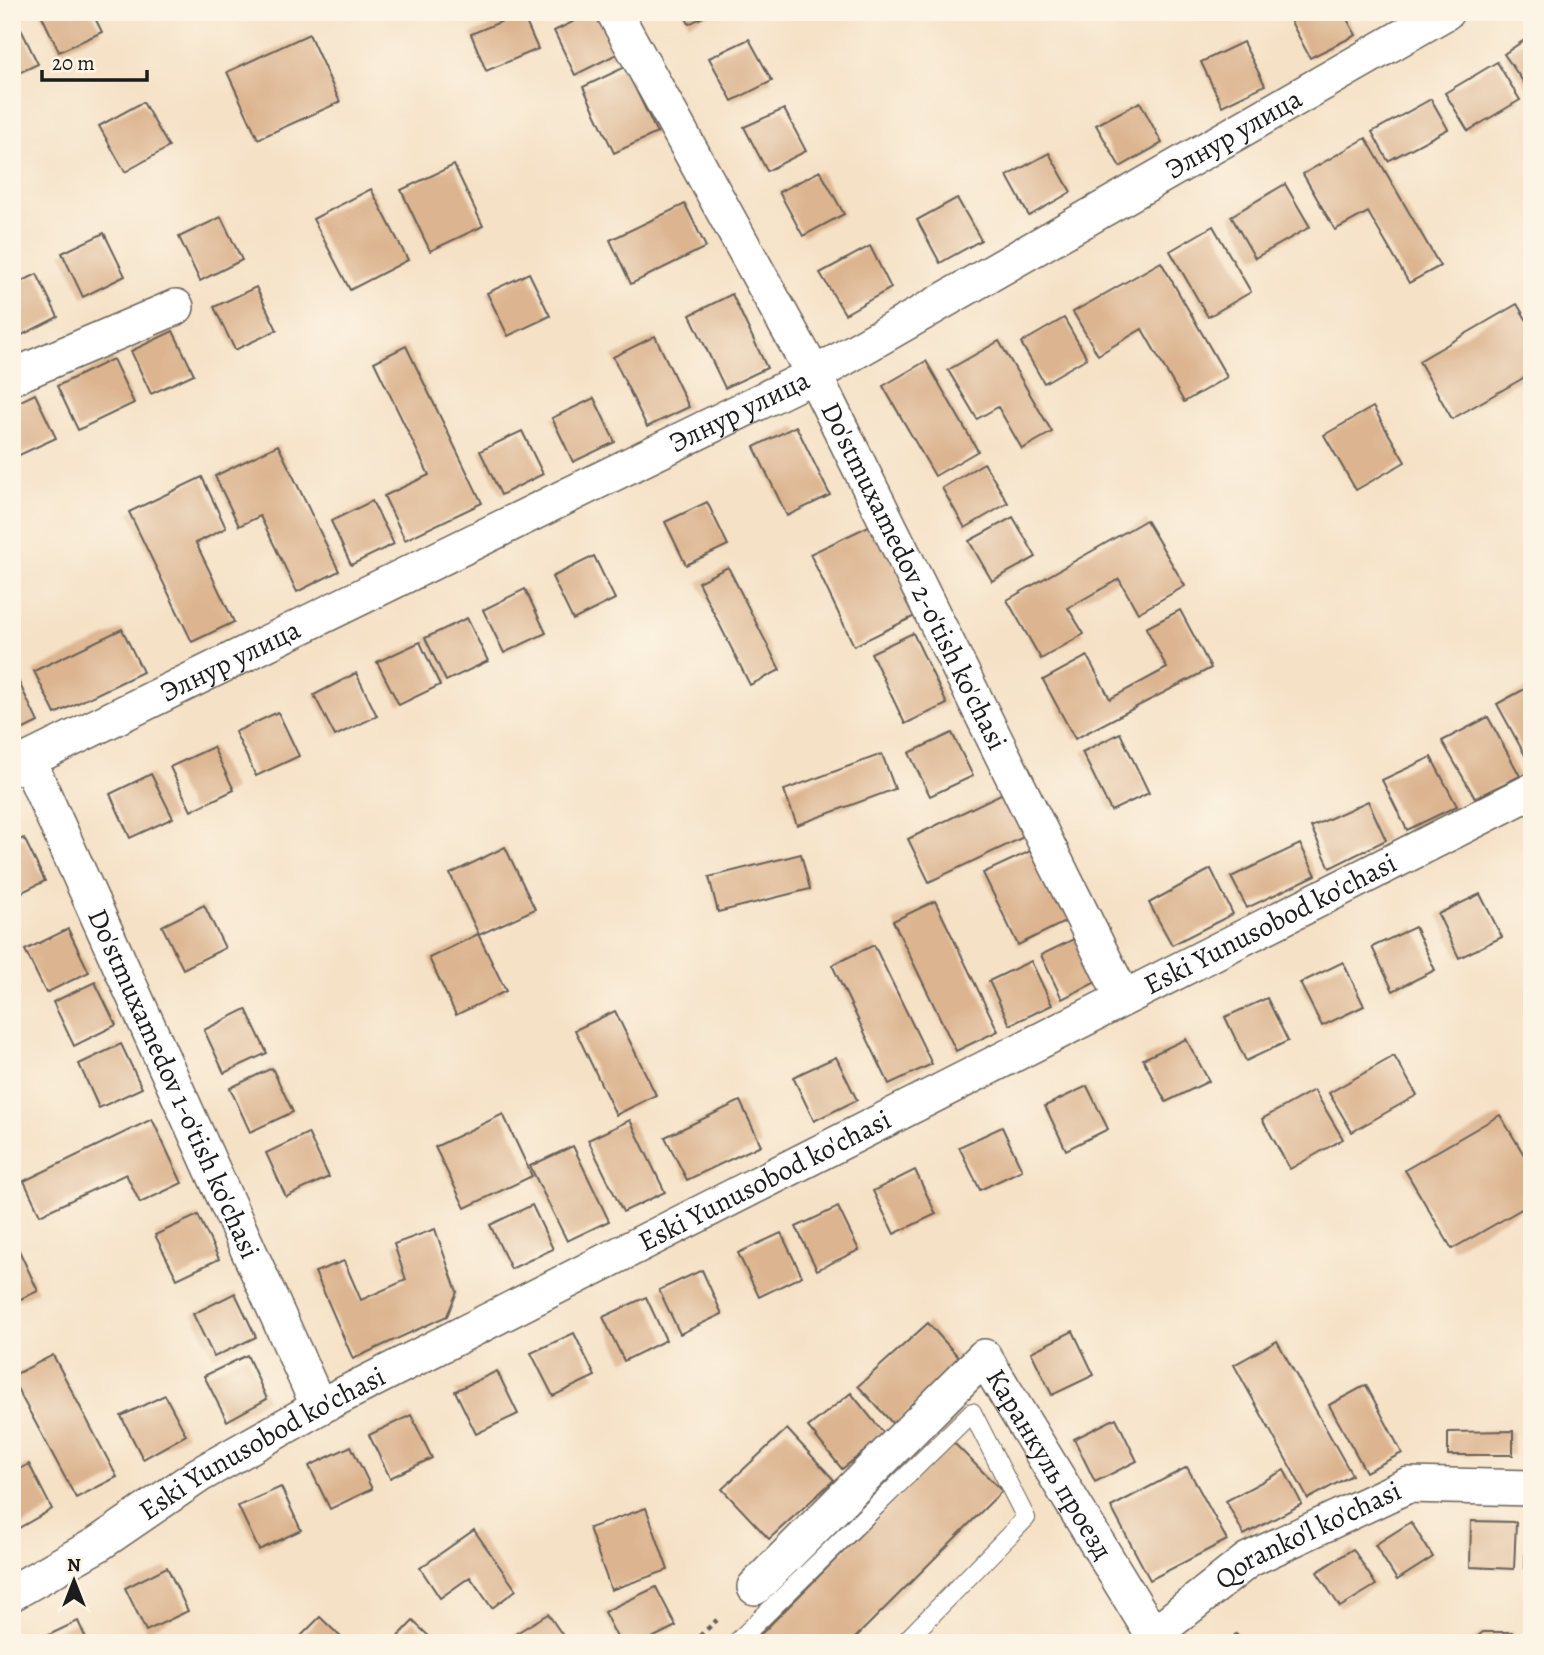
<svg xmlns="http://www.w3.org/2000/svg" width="1544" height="1655" viewBox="0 0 1544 1655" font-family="Alegreya,serif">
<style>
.building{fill:#dcb48f}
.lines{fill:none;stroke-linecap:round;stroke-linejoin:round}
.lane-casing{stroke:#686158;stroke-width:20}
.street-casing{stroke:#686158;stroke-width:38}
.path{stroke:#686158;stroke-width:4.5;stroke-dasharray:5 5;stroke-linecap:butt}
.lane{stroke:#fff;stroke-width:18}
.street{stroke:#fff;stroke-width:35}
.labels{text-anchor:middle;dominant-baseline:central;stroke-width:5;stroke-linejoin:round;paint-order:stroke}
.street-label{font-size:28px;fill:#1c1c1c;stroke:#fcf5e5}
</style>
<rect width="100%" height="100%" fill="#fcf5e5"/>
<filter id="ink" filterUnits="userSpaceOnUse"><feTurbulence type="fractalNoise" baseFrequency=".0143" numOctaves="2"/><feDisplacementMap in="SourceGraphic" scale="14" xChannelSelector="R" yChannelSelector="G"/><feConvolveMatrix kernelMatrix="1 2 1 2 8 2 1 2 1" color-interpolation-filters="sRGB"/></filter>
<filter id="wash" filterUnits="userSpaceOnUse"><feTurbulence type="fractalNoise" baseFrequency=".00686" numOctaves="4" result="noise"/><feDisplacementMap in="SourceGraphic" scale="28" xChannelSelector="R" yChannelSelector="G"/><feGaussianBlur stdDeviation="1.57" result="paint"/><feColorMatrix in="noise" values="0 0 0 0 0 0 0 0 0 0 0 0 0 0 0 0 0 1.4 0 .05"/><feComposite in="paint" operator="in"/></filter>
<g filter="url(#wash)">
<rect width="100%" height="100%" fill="#f5e1c6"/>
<g id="blocks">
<g class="building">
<polygon points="40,12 92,12 102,32 59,52"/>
<polygon points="593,12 597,12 617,54 575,75 554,31"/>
<polygon points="683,12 713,12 689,24"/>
<polygon points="1294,12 1343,12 1356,35 1310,58 1288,16"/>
<polygon points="522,13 538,49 486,71 471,34"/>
<polygon points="17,21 38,64 12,76 12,23"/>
<polygon points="309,34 340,102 258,139 227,72"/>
<polygon points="1532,35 1532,89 1529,90 1504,54"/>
<polygon points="749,39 772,81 732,101 709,58"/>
<polygon points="1243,42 1265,85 1222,106 1201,62"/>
<polygon points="1497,62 1520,100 1468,131 1445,93"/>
<polygon points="625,67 657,133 614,153 583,87"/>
<polygon points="1431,99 1448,129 1388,161 1372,132"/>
<polygon points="143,102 169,147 125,172 99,126"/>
<polygon points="1140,102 1162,143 1120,167 1096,125"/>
<polygon points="784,109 806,151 767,171 744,127"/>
<polygon points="1366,138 1440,266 1409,283 1368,212 1335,230 1303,174"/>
<polygon points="1049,153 1071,192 1029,216 1007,176"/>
<polygon points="454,165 483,226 430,251 401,190"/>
<polygon points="820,171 844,214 803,236 779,192"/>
<polygon points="1285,184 1310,227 1255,258 1231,216"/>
<polygon points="371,189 408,260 350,290 313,219"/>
<polygon points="957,198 981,240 940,263 917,220"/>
<polygon points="685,204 706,247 631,284 610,240"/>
<polygon points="221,217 242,260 200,281 179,237"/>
<polygon points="1213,226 1251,292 1208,317 1170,251"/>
<polygon points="104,233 125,276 83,297 62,253"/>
<polygon points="870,246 891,288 845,314 820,273"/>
<polygon points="1161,262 1227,377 1184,402 1142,329 1098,355 1073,312"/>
<polygon points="529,273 550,316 508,336 487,293"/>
<polygon points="37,274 58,317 16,338 12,331 12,286"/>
<polygon points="256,287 277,330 235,350 214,307"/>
<polygon points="732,294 767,368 725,388 690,315"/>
<polygon points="1517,304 1532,329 1532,373 1452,419 1419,361"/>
<polygon points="1064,318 1087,358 1044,383 1021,343"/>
<polygon points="173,331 194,374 151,394 131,351"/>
<polygon points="655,336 689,407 647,427 613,357"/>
<polygon points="999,341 1052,432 1022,449 998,407 977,419 948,370"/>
<polygon points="406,346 482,503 405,540 384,496 429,475 374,362"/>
<polygon points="113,359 134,403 78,430 57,386"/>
<polygon points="926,361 978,451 935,476 883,386"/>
<polygon points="35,394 56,438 13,458 12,405"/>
<polygon points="594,398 615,442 573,462 552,418"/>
<polygon points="1373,407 1405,462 1356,490 1324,435"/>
<polygon points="796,426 830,495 787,516 754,447"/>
<polygon points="522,431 543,474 501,495 480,451"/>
<polygon points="278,445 339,571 297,592 260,516 239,526 215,476"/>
<polygon points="984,463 1008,503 965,528 942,488"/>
<polygon points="202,477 226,528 196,543 234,622 192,642 129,512"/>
<polygon points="372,501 394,544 351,565 331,521"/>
<polygon points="707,502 728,545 686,565 665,522"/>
<polygon points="1013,517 1036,557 992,581 969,541"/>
<polygon points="1146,520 1185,586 1138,613 1119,579 1068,608 1084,634 1041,659 1007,600"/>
<polygon points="875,523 919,614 854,646 810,554"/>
<polygon points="594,556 615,599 573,620 552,577"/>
<polygon points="728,567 780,670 750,685 698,582"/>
<polygon points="525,589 546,633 504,653 483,610"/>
<polygon points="1180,610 1211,668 1075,739 1043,680 1087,656 1110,699 1167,668 1146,628"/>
<polygon points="467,618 488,661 446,681 425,638"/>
<polygon points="122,629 143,672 55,714 34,671"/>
<polygon points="913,633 947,704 905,724 871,653"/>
<polygon points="420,642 440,685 399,705 377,662"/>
<polygon points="12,668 38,722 12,735"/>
<polygon points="356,673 377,716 335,736 314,695"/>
<polygon points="1532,685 1532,768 1497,704"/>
<polygon points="278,712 299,756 256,776 235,732"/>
<polygon points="1488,717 1520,776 1475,798 1442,741"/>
<polygon points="952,733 973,776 930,796 909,753"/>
<polygon points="1120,733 1149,793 1111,811 1082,752"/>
<polygon points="213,747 234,790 191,811 170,767"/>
<polygon points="882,754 895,789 797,825 784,790"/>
<polygon points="1431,757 1457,806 1407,830 1382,780"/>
<polygon points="151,774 173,818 130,838 110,794"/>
<polygon points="1009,790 1030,834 929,882 908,839"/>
<polygon points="1368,801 1386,840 1330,868 1311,827"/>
<polygon points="24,838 45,881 12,897 12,843"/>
<polygon points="1300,844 1316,875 1247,908 1231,877"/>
<polygon points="505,847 535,909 479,935 450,874"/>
<polygon points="1037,848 1071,919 1018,945 983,873"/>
<polygon points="801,854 810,889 718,912 709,877"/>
<polygon points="1211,869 1233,914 1172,945 1149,903"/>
<polygon points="1480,894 1502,937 1459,958 1438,914"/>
<polygon points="935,901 998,1031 956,1051 893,921"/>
<polygon points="204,905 225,948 183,969 162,926"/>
<polygon points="1415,927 1435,970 1393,991 1372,947"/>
<polygon points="68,929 89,972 46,993 25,950"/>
<polygon points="478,934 506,991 456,1015 429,958"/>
<polygon points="1082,935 1104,978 1062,999 1041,955"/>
<polygon points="874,945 932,1064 889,1084 832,965"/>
<polygon points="1031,961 1052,1005 1010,1025 989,981"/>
<polygon points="1343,962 1364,1006 1322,1026 1300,983"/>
<polygon points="95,982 116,1025 74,1046 53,1002"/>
<polygon points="1267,998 1288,1041 1246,1061 1225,1017"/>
<polygon points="246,1009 267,1053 224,1073 204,1030"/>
<polygon points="615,1011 656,1095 616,1115 575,1030"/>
<polygon points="1186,1039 1209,1081 1166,1102 1143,1059"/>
<polygon points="121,1044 142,1088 99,1108 79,1064"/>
<polygon points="1394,1056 1417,1095 1352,1132 1329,1093"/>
<polygon points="836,1057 857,1100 814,1121 793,1077"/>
<polygon points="272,1068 293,1112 250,1132 230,1088"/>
<polygon points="1087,1086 1108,1129 1066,1150 1045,1106"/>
<polygon points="1314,1090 1343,1139 1290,1169 1262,1119"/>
<polygon points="740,1101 761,1145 687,1180 665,1137"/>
<polygon points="503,1114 532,1176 465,1208 435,1147"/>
<polygon points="1500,1115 1532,1168 1532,1203 1452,1249 1405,1170"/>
<polygon points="152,1119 182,1183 140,1203 126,1174 40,1215 24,1181"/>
<polygon points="630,1120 665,1192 623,1212 588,1140"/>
<polygon points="1002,1127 1022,1170 980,1190 959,1147"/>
<polygon points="308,1133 329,1177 286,1197 266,1153"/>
<polygon points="573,1146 609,1221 567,1241 530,1166"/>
<polygon points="915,1170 936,1214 894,1234 873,1191"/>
<polygon points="532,1205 553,1249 511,1269 490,1225"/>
<polygon points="838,1207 859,1250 817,1270 796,1227"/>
<polygon points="198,1215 219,1259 177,1279 155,1235"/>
<polygon points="435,1229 457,1292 447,1316 353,1359 315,1272 344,1261 361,1300 406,1280 394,1244"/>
<polygon points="781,1233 802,1276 759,1297 738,1253"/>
<polygon points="16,1244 38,1291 12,1303 12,1245"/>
<polygon points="702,1270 722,1314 680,1334 659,1290"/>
<polygon points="235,1293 256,1337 214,1357 193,1314"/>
<polygon points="646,1297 666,1340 624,1361 603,1317"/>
<polygon points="928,1323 963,1362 894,1425 858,1386"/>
<polygon points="1073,1331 1094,1375 1052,1395 1031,1352"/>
<polygon points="574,1333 595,1376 553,1396 531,1353"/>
<polygon points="1277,1341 1352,1475 1308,1499 1234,1365"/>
<polygon points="53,1355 117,1477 76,1498 12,1379 12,1376"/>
<polygon points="247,1355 267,1399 227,1421 204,1376"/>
<polygon points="497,1371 518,1414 476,1434 455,1391"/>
<polygon points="1366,1385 1402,1453 1366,1472 1329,1405"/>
<polygon points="851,1393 885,1435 842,1469 808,1427"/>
<polygon points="165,1395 186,1435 143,1459 121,1416"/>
<polygon points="411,1415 432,1458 390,1478 369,1435"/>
<polygon points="1116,1418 1137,1461 1095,1482 1074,1439"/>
<polygon points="787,1429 834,1480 769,1539 722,1489"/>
<polygon points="1513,1431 1513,1455 1448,1455 1448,1432"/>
<polygon points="953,1442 1002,1491 850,1643 752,1643"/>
<polygon points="351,1446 372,1489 330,1509 309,1466"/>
<polygon points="29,1464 52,1509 12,1532 12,1473"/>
<polygon points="1187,1467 1227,1540 1150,1580 1111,1507"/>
<polygon points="1284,1470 1302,1504 1244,1535 1226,1501"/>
<polygon points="281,1487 301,1530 259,1550 238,1506"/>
<polygon points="646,1508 668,1570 611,1590 589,1528"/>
<polygon points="1526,1519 1532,1519 1532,1569 1525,1569"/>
<polygon points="1471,1521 1516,1522 1514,1569 1470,1567"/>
<polygon points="1411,1522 1433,1557 1397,1580 1375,1545"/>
<polygon points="474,1530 516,1590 492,1608 470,1577 440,1598 420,1568"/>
<polygon points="1353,1549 1376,1585 1340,1607 1317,1572"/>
<polygon points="167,1567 188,1611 146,1631 125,1588"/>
<polygon points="656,1587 676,1626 642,1643 620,1643 604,1612"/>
<polygon points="548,1614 568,1643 522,1643 515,1634"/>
<polygon points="320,1617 347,1643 299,1643 297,1640"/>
<polygon points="78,1621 88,1643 32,1643"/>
<polygon points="413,1621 436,1643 392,1643"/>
<polygon points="1483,1632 1512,1632 1519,1643 1469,1643"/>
<polygon points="1236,1634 1245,1643 1226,1643"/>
</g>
</g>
</g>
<g filter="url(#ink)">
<use href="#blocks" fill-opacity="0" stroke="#686158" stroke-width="2"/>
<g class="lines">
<g class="lane-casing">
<polyline id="lane" points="736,1643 972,1412 1026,1518 904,1643"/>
</g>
<g class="street-casing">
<g id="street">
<path id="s1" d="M614 12 814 375 1123 998"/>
<polyline points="12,377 176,307"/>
<path id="s2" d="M28 760 319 1407"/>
<path id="s3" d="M12 768 814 375 1446 12"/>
<path id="s4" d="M755 1587 984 1357 1153 1635"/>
<path id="s5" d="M12 1593 98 1544 199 1475 319 1407 1532 791"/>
<path id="s6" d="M1151 1643 1153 1635 1248 1560 1408 1485 1532 1488"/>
</g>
</g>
<polyline class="path" points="692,1643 717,1620"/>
<use href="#lane" class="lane"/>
<use href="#street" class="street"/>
</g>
</g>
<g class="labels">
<g class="street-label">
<text stroke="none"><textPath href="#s3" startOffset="1377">Элнур улица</textPath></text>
<text stroke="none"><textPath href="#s3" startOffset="810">Элнур улица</textPath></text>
<text stroke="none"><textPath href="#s1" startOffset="639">Do'stmuxamedov 2-o'tish ko'chasi</textPath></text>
<text stroke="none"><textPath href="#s3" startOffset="243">Элнур улица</textPath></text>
<text stroke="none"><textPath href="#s5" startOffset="1426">Eski Yunusobod ko'chasi</textPath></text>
<text stroke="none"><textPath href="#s2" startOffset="355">Do'stmuxamedov 1-o'tish ko'chasi</textPath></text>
<text stroke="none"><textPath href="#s5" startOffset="859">Eski Yunusobod ko'chasi</textPath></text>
<text stroke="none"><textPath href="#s5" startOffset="292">Eski Yunusobod ko'chasi</textPath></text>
<text stroke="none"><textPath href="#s4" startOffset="450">Каранкуль проезд</textPath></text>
<text stroke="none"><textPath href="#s6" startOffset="194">Qoranko'l ko'chasi</textPath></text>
</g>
</g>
<rect width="1544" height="1655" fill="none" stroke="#fcf5e5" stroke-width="42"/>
<g transform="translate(74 1581)" stroke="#fcf5e5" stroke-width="5" paint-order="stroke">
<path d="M0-5L12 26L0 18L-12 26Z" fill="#1c1c1c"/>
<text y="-10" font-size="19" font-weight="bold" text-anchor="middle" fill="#1c1c1c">N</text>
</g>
<path d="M42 70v10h105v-10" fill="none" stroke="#1c1c1c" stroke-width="3.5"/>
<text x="52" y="70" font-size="21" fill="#1c1c1c" stroke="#fcf5e5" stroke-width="5" paint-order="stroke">20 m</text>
</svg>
